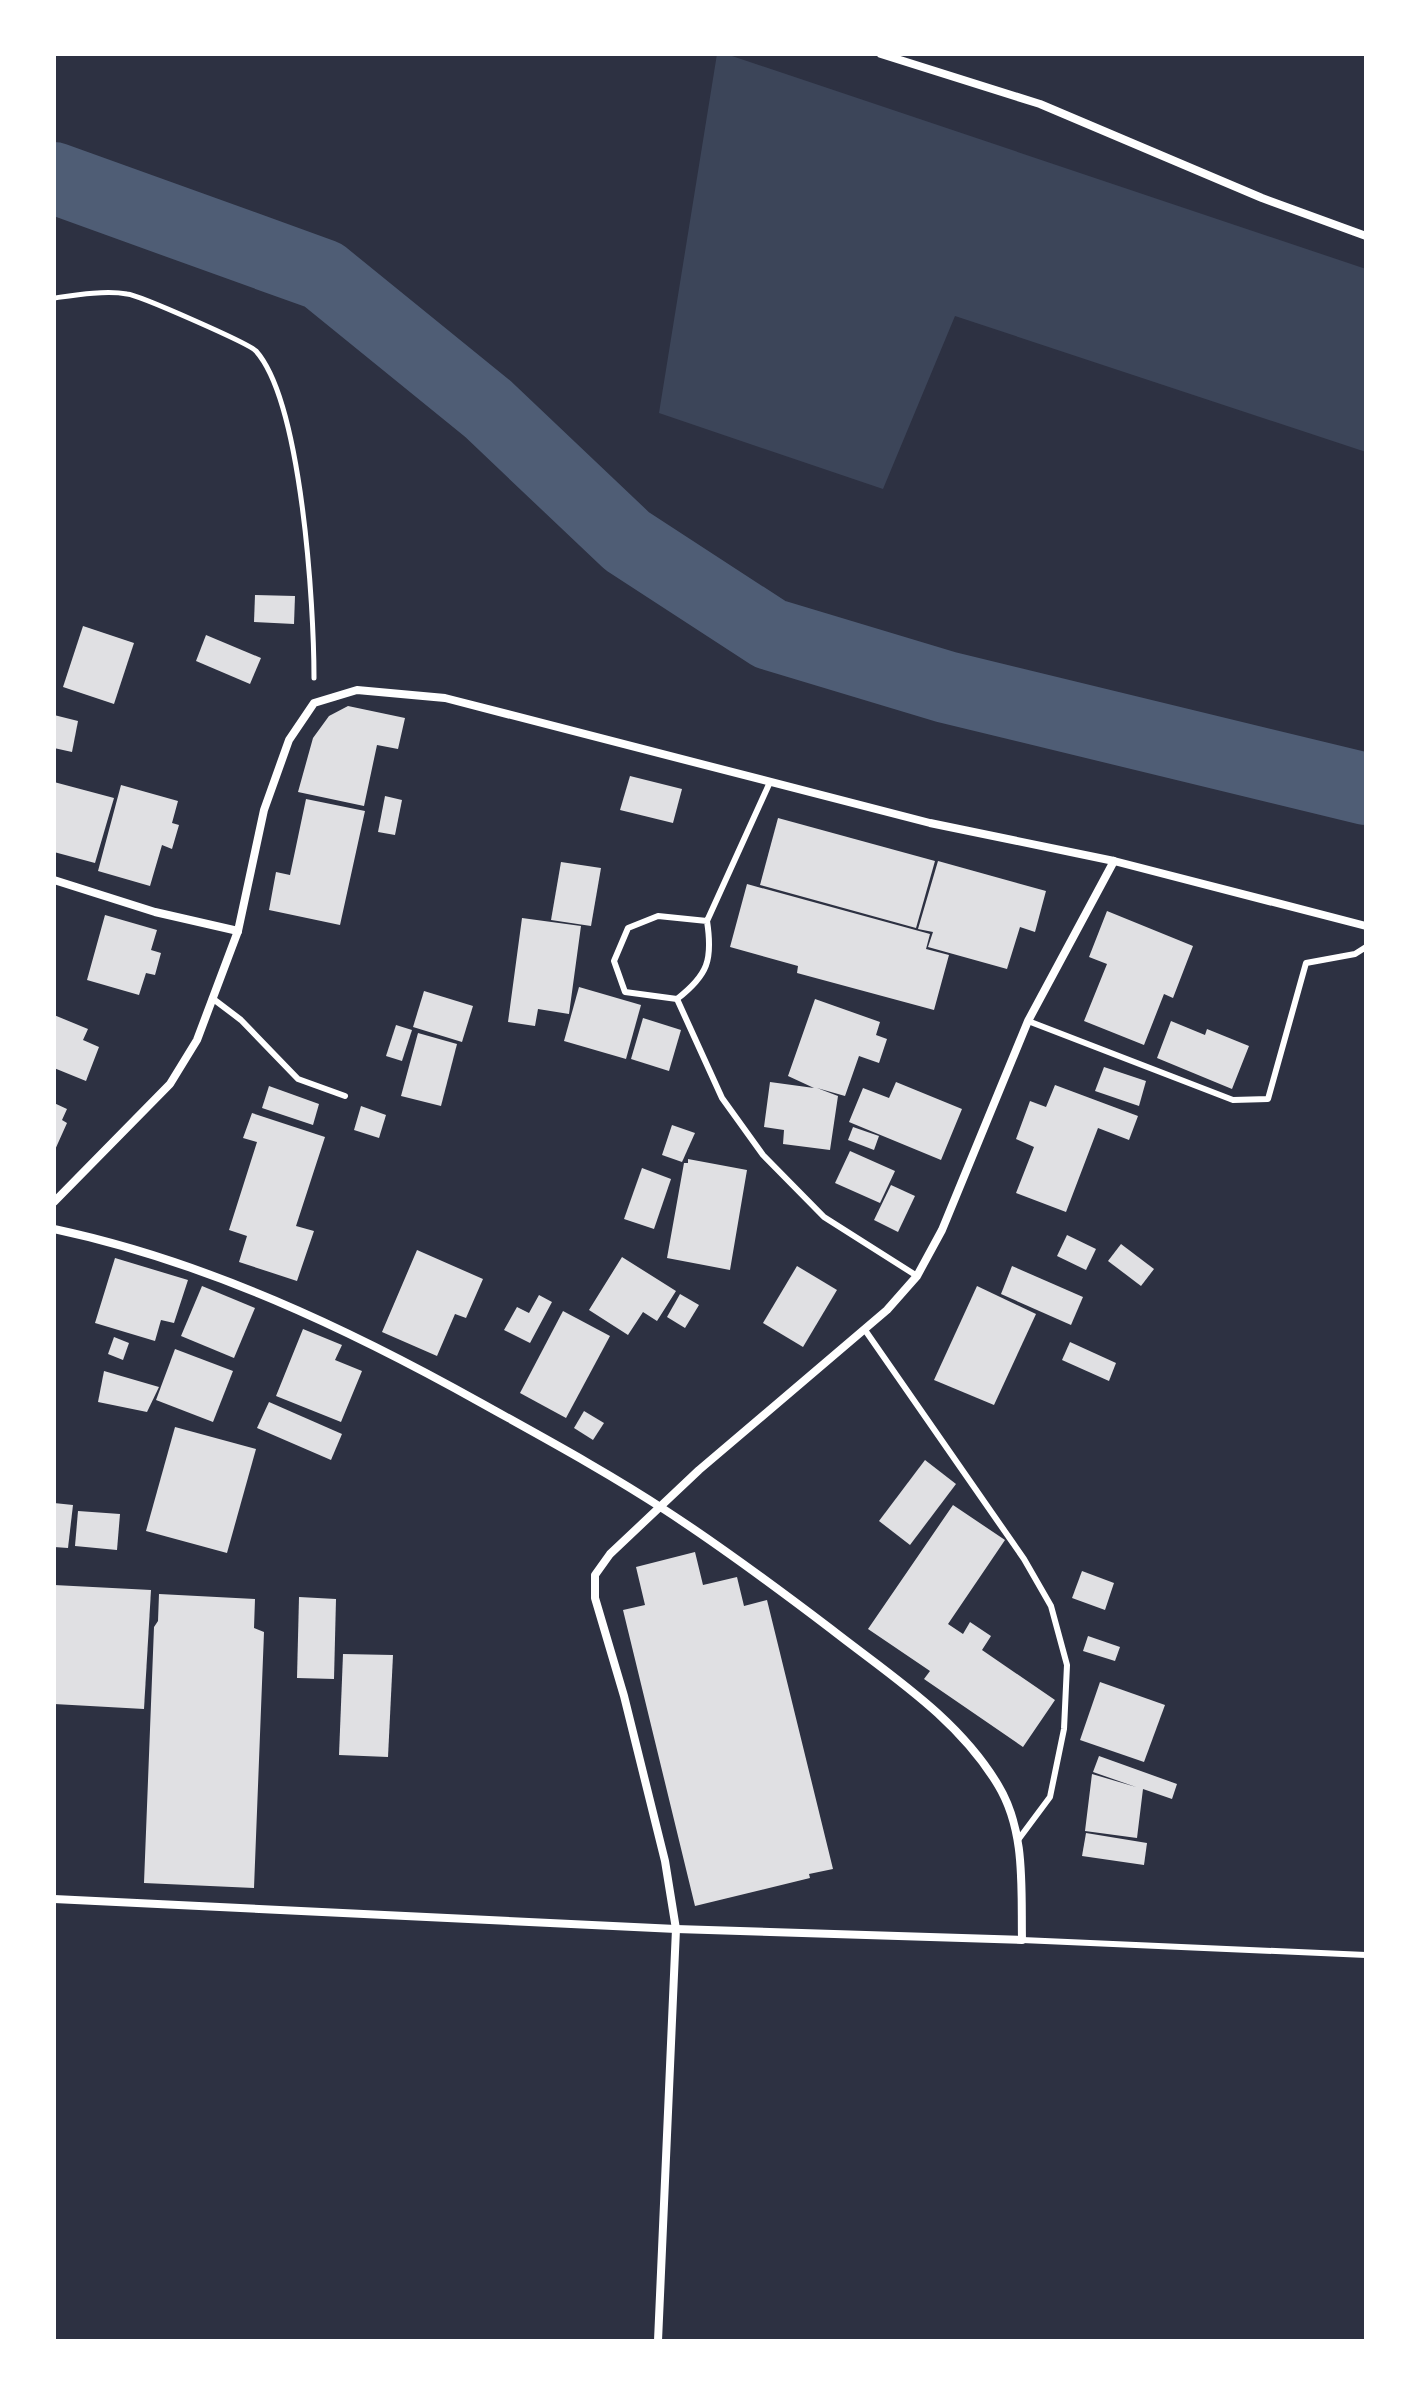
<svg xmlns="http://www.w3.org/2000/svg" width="1420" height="2395" viewBox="0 0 1420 2395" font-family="'DejaVu Sans',sans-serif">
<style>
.green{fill:#3c4559}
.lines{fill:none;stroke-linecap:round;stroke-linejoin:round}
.river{stroke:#4f5d75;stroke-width:72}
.building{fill:#e0e0e3}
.path{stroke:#fff;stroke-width:5}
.service{stroke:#fff;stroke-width:6}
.minor{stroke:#fff;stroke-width:8}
</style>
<rect width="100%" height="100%" fill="#2d3142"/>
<polygon class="green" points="717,54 726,54 1366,269 1366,452 955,316 883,489 659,413"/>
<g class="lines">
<polyline class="river" points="54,178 323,275 488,409 627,541 770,634 946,687 1366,789"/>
</g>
<g class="building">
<polygon points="255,595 295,596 294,624 254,622"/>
<polygon points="83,626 134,643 114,704 63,687"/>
<polygon points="206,635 261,658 250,684 196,661"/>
<polygon points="348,706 405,718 398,749 377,745 364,806 298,792 313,738 329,716"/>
<polygon points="54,715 78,721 72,752 54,748"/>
<polygon points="630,776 682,789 673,823 620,810"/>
<polygon points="54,782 114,798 95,863 54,852"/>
<polygon points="121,785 178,801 172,823 179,825 172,849 162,845 150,886 98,871"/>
<polygon points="385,796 402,800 395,835 378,832"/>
<polygon points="306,799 365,811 340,925 269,910 276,872 290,875"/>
<polygon points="778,818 935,861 916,928 760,885"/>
<polygon points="938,861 1046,891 1035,932 1020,927 1007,969 928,947 933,932 918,929"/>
<polygon points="561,862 601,868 591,926 551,920"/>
<polygon points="747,884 930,934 926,949 949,955 934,1010 797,973 798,966 730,947"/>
<polygon points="1107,911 1193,946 1173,998 1164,994 1144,1045 1084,1021 1107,964 1089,957"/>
<polygon points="105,915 157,930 151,950 161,953 155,975 146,973 139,995 87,980"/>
<polygon points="522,918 581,926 569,1014 538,1009 535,1026 508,1022"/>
<polygon points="579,987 641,1005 626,1059 564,1041"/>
<polygon points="424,991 473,1006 462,1042 413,1027"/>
<polygon points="815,999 880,1022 876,1035 887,1039 879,1063 859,1056 845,1096 817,1088 838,1096 830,1150 783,1144 784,1130 764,1127 770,1082 814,1088 788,1076"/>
<polygon points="54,1015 88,1029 83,1040 99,1047 86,1081 54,1068"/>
<polygon points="643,1018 681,1030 669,1071 631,1059"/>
<polygon points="1171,1021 1205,1035 1207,1029 1249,1046 1232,1089 1157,1058"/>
<polygon points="396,1025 412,1030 402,1061 386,1056"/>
<polygon points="418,1033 457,1044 441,1106 401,1096"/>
<polygon points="1104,1067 1146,1081 1139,1106 1095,1091"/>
<polygon points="896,1082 962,1109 941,1160 849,1122 863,1088 889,1098"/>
<polygon points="1055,1085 1138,1116 1129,1140 1098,1128 1066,1212 1016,1193 1034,1147 1016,1139 1030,1101 1046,1107"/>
<polygon points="269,1086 319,1104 313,1125 262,1108"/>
<polygon points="54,1103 67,1109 62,1120 67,1123 54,1152"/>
<polygon points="361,1106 386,1115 379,1138 354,1130"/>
<polygon points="252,1113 325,1137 296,1226 314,1231 297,1281 239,1262 247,1236 229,1230 257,1142 243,1138"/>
<polygon points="672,1125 695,1133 682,1162 662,1155"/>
<polygon points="853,1127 879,1136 874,1150 848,1140"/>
<polygon points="850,1151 895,1171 880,1203 835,1183"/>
<polygon points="688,1159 747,1170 730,1270 667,1258 684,1163 688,1163"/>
<polygon points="642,1168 671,1179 654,1229 624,1219"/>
<polygon points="891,1185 915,1196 898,1232 874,1220"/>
<polygon points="1067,1235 1096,1249 1086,1270 1057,1256"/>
<polygon points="1121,1244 1154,1269 1141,1286 1108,1261"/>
<polygon points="417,1250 483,1279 466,1318 455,1314 437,1356 382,1332"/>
<polygon points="622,1257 676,1291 657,1321 643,1312 628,1335 589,1310"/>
<polygon points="115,1258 188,1280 174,1323 161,1320 155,1341 95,1323"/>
<polygon points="797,1266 837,1290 803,1347 763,1323"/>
<polygon points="1012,1266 1083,1297 1071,1325 1001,1294"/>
<polygon points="202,1286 255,1308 234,1358 181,1336"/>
<polygon points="977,1286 1036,1314 994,1405 934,1380"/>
<polygon points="680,1294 699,1305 685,1328 667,1317"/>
<polygon points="539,1295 552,1302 530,1343 504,1330 517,1307 529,1313"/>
<polygon points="563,1311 610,1336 566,1418 520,1393"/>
<polygon points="303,1329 342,1345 335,1360 362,1371 341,1422 276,1396"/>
<polygon points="114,1337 129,1343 123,1360 108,1354"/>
<polygon points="1070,1342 1116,1363 1109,1381 1062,1360"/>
<polygon points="175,1349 233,1371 213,1422 156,1400"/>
<polygon points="104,1371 159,1387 147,1412 98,1402"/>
<polygon points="269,1402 342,1434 331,1460 257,1428"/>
<polygon points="584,1411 604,1423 593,1440 574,1428"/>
<polygon points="175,1427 256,1449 227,1553 146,1531"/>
<polygon points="925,1460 956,1484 910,1545 879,1521"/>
<polygon points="54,1503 73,1505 68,1548 54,1547"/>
<polygon points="953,1505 1005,1540 948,1624 963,1634 970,1622 991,1636 982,1650 1055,1700 1023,1747 924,1679 930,1671 868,1629"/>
<polygon points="78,1511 120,1514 117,1550 75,1546"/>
<polygon points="695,1552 703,1585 737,1577 744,1606 767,1600 833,1869 809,1874 810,1878 695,1906 623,1610 645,1605 636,1567"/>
<polygon points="1082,1571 1114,1583 1105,1610 1072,1598"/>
<polygon points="54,1585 151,1590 144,1709 54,1704"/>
<polygon points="159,1594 255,1599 254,1628 264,1632 254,1888 144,1883 154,1627 158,1621"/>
<polygon points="299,1597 336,1599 334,1679 297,1678"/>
<polygon points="1088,1636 1120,1647 1115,1661 1083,1651"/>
<polygon points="343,1654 393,1655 388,1757 339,1755"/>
<polygon points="1100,1682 1165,1705 1144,1762 1080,1740"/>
<polygon points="1099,1756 1177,1784 1172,1799 1143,1789 1137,1838 1085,1831 1092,1774 1136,1787 1093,1772"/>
<polygon points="1086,1833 1147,1843 1144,1865 1082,1856"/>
</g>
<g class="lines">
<path class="path" d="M54 298C75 295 106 290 127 294 139 295 250 344 256 351 302 403 314 606 314 678"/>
<g class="service">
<path d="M707 921C713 960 708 975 677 999L625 992 614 961 628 928 658 916 707 921 770 782"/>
<polyline points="212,998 241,1020 298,1079 345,1096"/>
<polyline points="677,999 722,1098 763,1155 824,1217 917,1276"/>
<polyline points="1028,1021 1233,1100 1268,1099 1306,963 1355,954 1366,947"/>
<polyline points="865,1330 1024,1559 1051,1606 1067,1665 1064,1729 1050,1797 1018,1840"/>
<polyline points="1022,1940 1366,1955"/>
</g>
<g class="minor">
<polyline points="881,54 1040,104 1262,198 1366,236"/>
<polyline points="54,880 155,912 238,931"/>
<polyline points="54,1202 170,1084 197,1040 238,931 264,810 289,740 314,703 357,690 445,698 930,823 1114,861 1366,926"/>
<path d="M54 1229C205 1261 349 1329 483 1404 544 1438 607 1472 665 1510 722 1547 777 1588 831 1629 891 1676 958 1718 998 1785 1026 1831 1021 1888 1022 1940L676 1929 54 1899"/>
<polyline points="658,2341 676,1929 665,1861 624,1696 595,1598 595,1575 610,1554 699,1470 887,1310 917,1276 942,1230 1028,1021 1114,861"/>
</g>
</g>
<rect width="1420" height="2395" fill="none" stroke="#ffffff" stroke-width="112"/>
</svg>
